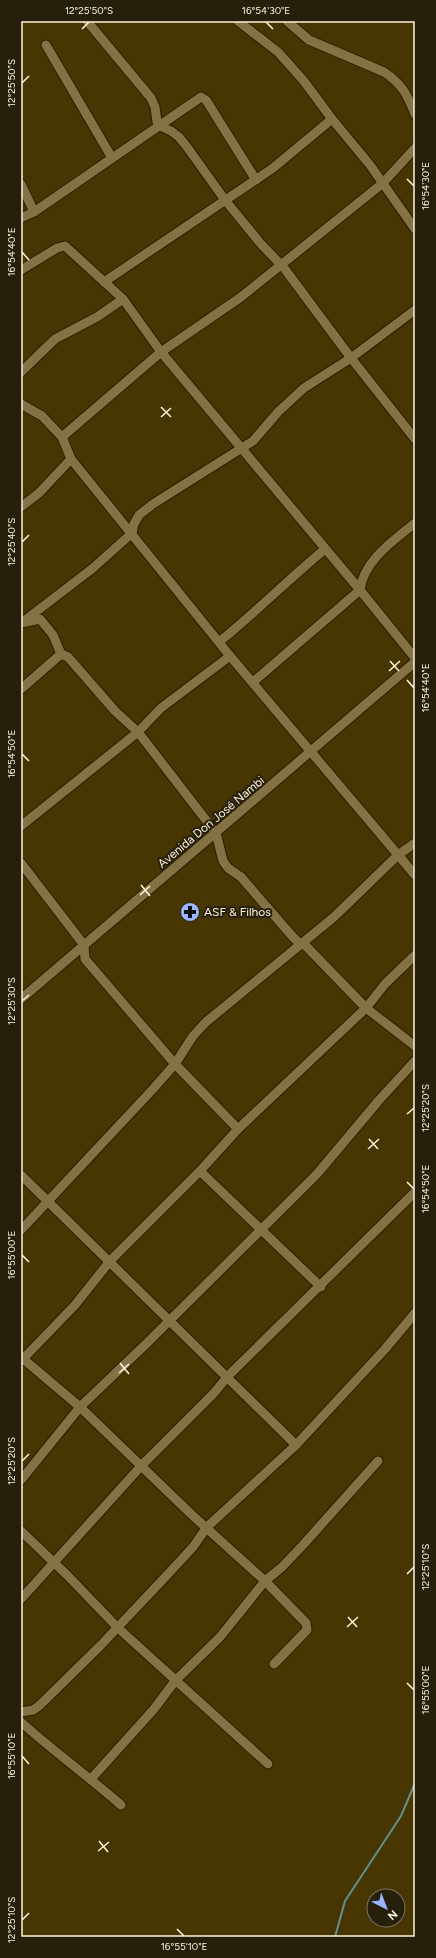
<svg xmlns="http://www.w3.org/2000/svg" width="436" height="1958" viewBox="0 0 436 1958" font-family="Figtree,sans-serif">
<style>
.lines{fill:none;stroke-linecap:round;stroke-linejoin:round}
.stream{stroke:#629190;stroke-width:2}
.minor-casing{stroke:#2b1d00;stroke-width:11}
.minor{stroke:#857244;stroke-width:9}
.ticks{fill:none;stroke:#fff4dc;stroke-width:1.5}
.labels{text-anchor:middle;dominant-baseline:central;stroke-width:4;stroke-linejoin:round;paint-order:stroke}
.street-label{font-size:12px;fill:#fff4dc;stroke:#261f0b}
.poi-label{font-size:12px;fill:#fff4dc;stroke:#261f0b;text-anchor:start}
.neatline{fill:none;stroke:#fff4dc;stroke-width:1.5}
.ticks-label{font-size:10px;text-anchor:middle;fill:#fff4dc}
</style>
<rect width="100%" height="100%" fill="#473602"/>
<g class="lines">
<polyline class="stream" points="335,1937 345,1901 401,1816 415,1783"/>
<g class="minor-casing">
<g id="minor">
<polyline points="87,21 151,98 155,107 157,122 160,126 171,131 179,137 187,147 225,200 261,244 284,268 351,358 415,439"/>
<polyline points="238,21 278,52 303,80 332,119 370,165 415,229"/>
<path d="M287 21 309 40 384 72C402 84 407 94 415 114"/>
<polyline points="46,45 112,158"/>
<polyline points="21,184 34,212"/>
<polyline points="21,218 34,212 201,97 206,100 256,180"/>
<polyline points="21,270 57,248 65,246 123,299 161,352 360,590 415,658"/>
<polyline points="104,282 273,168 332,119"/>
<polyline points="21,372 55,339 97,317 123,299"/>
<polyline points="21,404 42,416 62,437 71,459 230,656 415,875"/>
<polyline points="62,437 161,352 241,297 383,183 415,148"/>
<polyline points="21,507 39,493 71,459"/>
<polyline points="24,621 93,568 132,533 134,524 139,515 153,504 253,441 278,412 304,388 351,358 415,310"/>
<polyline points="21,623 40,619 53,635 61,654 68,657 115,711 138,732 216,833 223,861 228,868 241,877 292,936 298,942 303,943 366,1008 415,1046"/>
<path d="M219 642C256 612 289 579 325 549"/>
<path d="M253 682 360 590C364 560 393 541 415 523"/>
<polyline points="21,689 61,654"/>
<polyline points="21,826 138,732 161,708 230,656"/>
<polyline points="21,863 84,945 85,959 175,1064 238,1129"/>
<polyline points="21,999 415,662"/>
<polyline points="200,1171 321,1287"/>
<polyline points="21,1175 296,1445"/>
<polyline points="21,1230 153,1089 175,1064 193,1036 206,1022 334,917 398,855 415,843"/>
<polyline points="21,1357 80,1407 191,1514 265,1581 306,1623 307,1630 274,1664"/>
<polyline points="21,1361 75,1305 110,1261 200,1171 238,1129 366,1008 385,984 415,955"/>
<polyline points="21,1480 80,1407 146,1344 317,1174 380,1099 415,1061"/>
<polyline points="21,1531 68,1576 117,1627 268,1764"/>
<polyline points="21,1599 142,1465 214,1393 228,1376 415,1192"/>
<polyline points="21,1712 33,1710 39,1706 101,1645 169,1573 193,1547 207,1527 296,1445 385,1349 415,1313"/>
<path d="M21 1722C53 1751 88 1776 121 1805"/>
<polyline points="91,1779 154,1709 175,1681 220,1637 265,1581 282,1567 303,1545 378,1461"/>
</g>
</g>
<use href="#minor" class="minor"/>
</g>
<path class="ticks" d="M266 22 273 29M82 29 89 22M22 83 29 76M407 179 414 186M22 252 29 260M161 407 171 417M161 417 171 408M22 542 29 535M390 661 399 671M389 671 400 661M407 680 414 688M22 754 29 761M141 885 150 896M140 895 150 886M22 1001 29 995M407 1114 414 1108M369 1139 378 1149M368 1149 379 1139M407 1182 414 1189M22 1255 29 1262M120 1363 129 1374M119 1373 129 1364M22 1461 29 1454M407 1574 414 1567M348 1617 357 1627M347 1627 358 1617M407 1683 414 1690M22 1756 29 1764M99 1841 108 1852M98 1851 109 1842M22 1920 29 1913M177 1929 184 1936"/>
<defs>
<g id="pharmacy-disc" transform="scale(1)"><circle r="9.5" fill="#99b5fd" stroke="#261f0b"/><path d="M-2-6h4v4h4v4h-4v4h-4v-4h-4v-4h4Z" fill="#111"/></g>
</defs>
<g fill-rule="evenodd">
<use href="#pharmacy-disc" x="190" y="912"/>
</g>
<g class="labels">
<g class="street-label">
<text transform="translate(211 822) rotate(-40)">Avenida Don José Nambi</text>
</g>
<g class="poi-label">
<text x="204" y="912">ASF &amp; Filhos</text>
</g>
</g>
<rect width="436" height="1958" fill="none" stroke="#261f0b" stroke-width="44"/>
<g transform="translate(386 1908) rotate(138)"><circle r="19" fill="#261f0b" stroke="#7d745f"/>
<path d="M0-3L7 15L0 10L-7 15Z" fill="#99b5fd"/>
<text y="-6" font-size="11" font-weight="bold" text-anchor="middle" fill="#fff4dc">N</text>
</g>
<rect x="22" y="22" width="392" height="1914" class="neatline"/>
<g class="ticks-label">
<text x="89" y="14">12°25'50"S</text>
<text x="266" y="14">16°54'30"E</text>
<text transform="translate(11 83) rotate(-90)" y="4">12°25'50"S</text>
<text transform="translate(425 186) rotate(-90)" y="4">16°54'30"E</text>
<text transform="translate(11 252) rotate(-90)" y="4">16°54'40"E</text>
<text transform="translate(11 542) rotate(-90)" y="4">12°25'40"S</text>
<text transform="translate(425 688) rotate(-90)" y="4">16°54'40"E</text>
<text transform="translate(11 754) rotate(-90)" y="4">16°54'50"E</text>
<text transform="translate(11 1001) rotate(-90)" y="4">12°25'30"S</text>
<text transform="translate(425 1108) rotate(-90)" y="4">12°25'20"S</text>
<text transform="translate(425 1189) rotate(-90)" y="4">16°54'50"E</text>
<text transform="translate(11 1255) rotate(-90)" y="4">16°55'00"E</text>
<text transform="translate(11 1461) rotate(-90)" y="4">12°25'20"S</text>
<text transform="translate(425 1567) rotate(-90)" y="4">12°25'10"S</text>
<text transform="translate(425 1690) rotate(-90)" y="4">16°55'00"E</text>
<text transform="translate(11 1756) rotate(-90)" y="4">16°55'10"E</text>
<text transform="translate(11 1920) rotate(-90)" y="4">12°25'10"S</text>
<text x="184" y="1950">16°55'10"E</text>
</g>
</svg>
